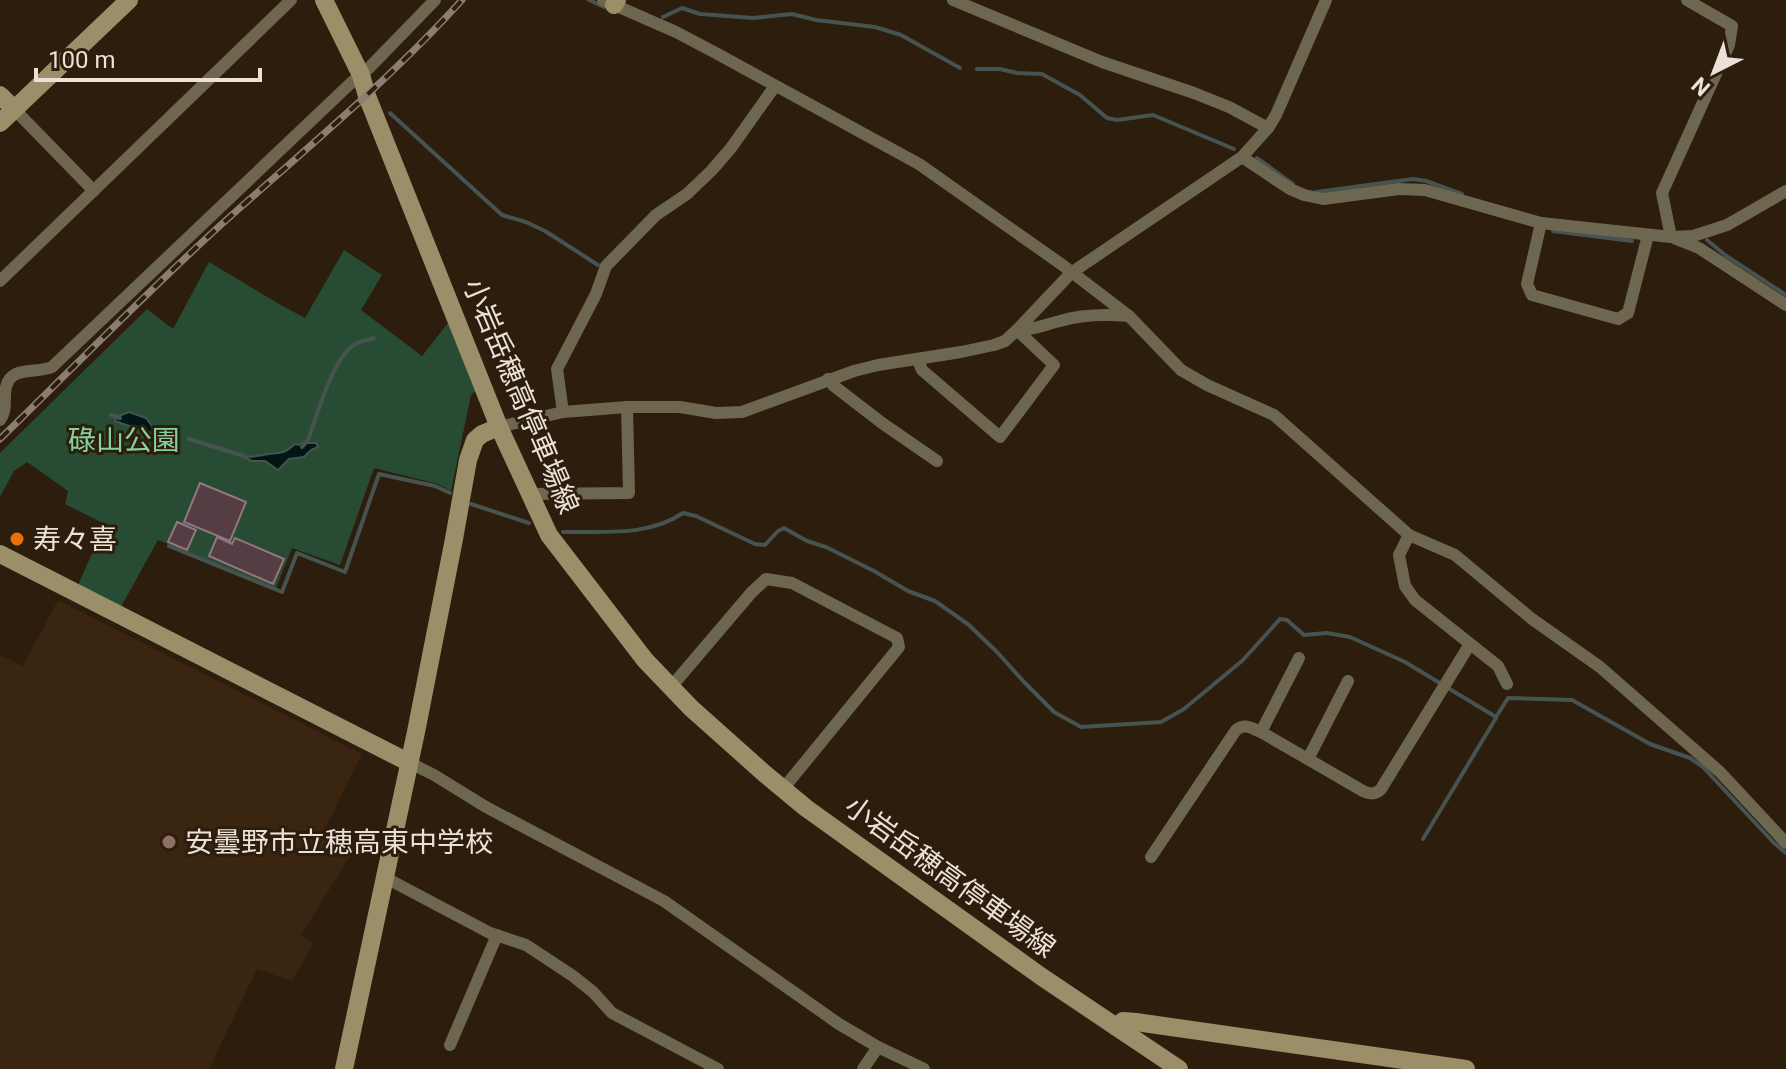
<svg xmlns="http://www.w3.org/2000/svg" width="1786" height="1069" viewBox="0 0 1786 1069" font-family="Roboto,'Noto Sans JP',sans-serif">
<style>
.built{fill:#392510}
.green{fill:#284c33}
.water{fill:#001617;stroke:#475351;stroke-width:2}
.lines{fill:none;stroke-linecap:round;stroke-linejoin:round}
.stream{stroke:#475351;stroke-width:4}
.building{fill:#553d44;stroke:#92777f;stroke-width:2}
.street{stroke:#6e6750;stroke-width:12}
.secondary{stroke:#9b8f69;stroke-width:18}
.rail-casing{stroke:#8b7e71;stroke-width:7}
.rail{stroke:#2c1d0d;stroke-width:4;stroke-dasharray:12;stroke-linecap:butt}
.food-dot{fill:#e8710a;stroke:#2c1d0d;stroke-width:3}
.education-dot{fill:#8d6e63;stroke:#2c1d0d;stroke-width:3}
.labels{text-anchor:middle;dominant-baseline:central;stroke-width:6;stroke-linejoin:round;paint-order:stroke}
.street-label{font-size:28px;fill:#ece1d7;stroke:#2c1d0d}
.park-label{font-size:28px;fill:#84d39c;stroke:#2c1d0d}
.poi-label{font-size:28px;fill:#ece1d7;stroke:#2c1d0d;text-anchor:start}
</style>
<rect width="100%" height="100%" fill="#2c1d0d"/>
<polygon class="built" points="58,600 362,754 323,833 354,850 301,935 314,943 292,981 257,969 209,1069 0,1069 0,655 23,666"/>
<polygon class="green" points="344,250 382,275 361,310 422,356 448,323 475,391 471,395 451,491 438,484 374,468 340,565 292,548 276,588 158,540 121,607 78,585 105,524 65,504 68,491 27,462 14,471 0,497 0,453 147,309 173,329 209,262 279,304 305,318"/>
<g class="water">
<path d="M129 412 146 418 158 434C142 432 130 426 115 421L116 417Z"/>
<path d="M302 443H316L318 447 311 450 304 457 289 459 278 470 265 461H252L242 456C254 457 252 457 263 455 278 451 281 457 295 444L299 445Z"/>
</g>
<g class="lines">
<g class="stream">
<polyline points="589,0 604,7"/>
<polyline points="663,17 682,8 700,14 753,18 792,14 816,20 875,27 901,35 960,68"/>
<polyline points="977,69 1000,69 1017,73 1042,74 1080,95 1107,118 1117,120 1153,115 1234,149"/>
<polyline points="390,113 502,215 526,222 545,231 598,265"/>
<polyline points="1257,158 1293,184"/>
<polyline points="1316,192 1413,179 1426,181 1462,194"/>
<polyline points="1553,231 1632,241"/>
<polyline points="1707,240 1725,255 1786,295"/>
<polyline points="111,415 120,418"/>
<polyline points="189,439 244,456"/>
<path d="M302 447 308 440C318 413 328 374 346 352 353 343 363 341 374 338"/>
<polyline points="471,504 529,523"/>
<path d="M563 532C604 531 647 537 683 513L696 516 755 544 765 545 778 531 784 528 807 541 826 547 874 571 908 591 935 601 969 625 997 652 1024 682 1054 712 1081 727 1161 722 1184 709 1243 660 1280 619 1287 620 1304 635 1327 633 1350 637 1405 662 1496 717 1508 698 1572 700 1650 744 1690 758 1703 767 1774 843 1786 853"/>
<polyline points="169,546 282,592 297,553 345,572 379,474 435,486 450,493"/>
<polyline points="1423,839 1496,718"/>
</g>
</g>
<g class="building">
<polygon points="200,483 246,502 230,541 184,522"/>
<polygon points="177,522 196,530 187,550 168,542"/>
<polygon points="217,537 232,544 235,538 284,559 273,584 209,556"/>
</g>
<g class="lines">
<g class="street">
<polyline points="603,0 676,32 714,52 919,164 1061,264 1129,316 1181,370 1207,385 1274,415 1409,535 1455,555 1532,619 1600,667 1720,772 1786,843"/>
<polyline points="953,0 1102,62 1194,93 1229,107 1268,128"/>
<polyline points="368,69 435,0"/>
<polyline points="14,109 94,191"/>
<polyline points="1242,157 1268,128 1276,115 1326,0"/>
<polyline points="1541,223 1527,284 1532,295 1618,319 1628,313 1648,235"/>
<polyline points="1671,237 1662,193 1729,45 1732,26 1687,0"/>
<polyline points="1676,239 1699,248 1786,305"/>
<polyline points="0,281 291,0"/>
<path d="M1017 330C1034 330 1043 325 1060 321 1083 314 1106 314 1129 316"/>
<polyline points="918,360 922,370 1000,437 1054,365 1017,330"/>
<polyline points="828,379 834,386 882,423 937,461"/>
<polyline points="563,412 557,369 596,294 606,266 656,215 687,194 712,170 731,148 775,86"/>
<path d="M0 420C8 409 3 400 6 387 11 365 36 374 52 367L353 81"/>
<polyline points="499,427 563,412 627,407 680,407 716,413 742,412 854,371 878,365 961,352 994,345 1005,341 1017,330 1071,273 1242,157 1290,189 1304,195 1323,199 1399,189 1425,190 1541,223 1671,237 1693,236 1727,225 1786,191"/>
<polyline points="529,494 629,493 627,407"/>
<polyline points="1409,535 1399,555 1405,586 1415,600 1498,666 1507,684"/>
<polyline points="671,687 751,593 766,579 792,583 897,638 899,647 783,789"/>
<polyline points="1261,732 1299,658"/>
<polyline points="1308,759 1348,681"/>
<polyline points="408,762 434,775 486,807 664,901 839,1024 878,1047 924,1069"/>
<path d="M1151 857 1236 730C1245 723 1251 728 1261 732L1363 791C1370 794 1375 795 1381 789L1470 644"/>
<polyline points="384,877 490,933 526,945 573,976 593,992 612,1013 718,1069"/>
<polyline points="450,1045 497,935"/>
<polyline points="863,1069 878,1047"/>
</g>
<g class="secondary">
<polyline points="324,0 361,75 367,96 499,427 549,535 645,660 691,708 765,774 806,808 1042,977 1179,1069"/>
<polyline points="614,5 617,0"/>
<polyline points="0,95 14,109"/>
<polyline points="0,123 129,0"/>
<polyline points="0,554 408,762"/>
<polyline points="1116,1027 1123,1021 1136,1022 1466,1069"/>
<polyline points="344,1069 416,732 454,539 468,460 475,440 482,434 499,427"/>
</g>
<g class="rail-casing">
<path id="rail" d="M0 439C71 370 140 299 213 232 297 156 386 84 462 0"/>
</g>
<use href="#rail" class="rail"/>
</g>
<circle class="food-dot" cx="17" cy="539" r="8"/>
<circle class="education-dot" cx="169" cy="842" r="8"/>
<g class="labels">
<g class="street-label">
<text transform="translate(521 396) rotate(67)">小岩岳穂高停車場線</text>
<text transform="translate(950 877) rotate(36)">小岩岳穂高停車場線</text>
</g>
<g class="park-label">
<text x="124" y="440">碌山公園</text>
</g>
<g class="poi-label">
<text x="33" y="539">寿々喜</text>
<text x="185" y="842">安曇野市立穂高東中学校</text>
</g>
</g>
<g transform="translate(1714 72) rotate(222)" stroke="#2c1d0d" stroke-width="6" paint-order="stroke">
<path d="M0-6L14 30L0 20L-14 30Z" fill="#ece1d7"/>
<text y="-12" font-size="22" font-weight="bold" text-anchor="middle" fill="#ece1d7">N</text>
</g>
<path d="M36 68v12h224v-12" fill="none" stroke="#ece1d7" stroke-width="4"/>
<text x="48" y="68" font-size="24" fill="#ece1d7" stroke="#2c1d0d" stroke-width="6" paint-order="stroke">100 m</text>
</svg>
